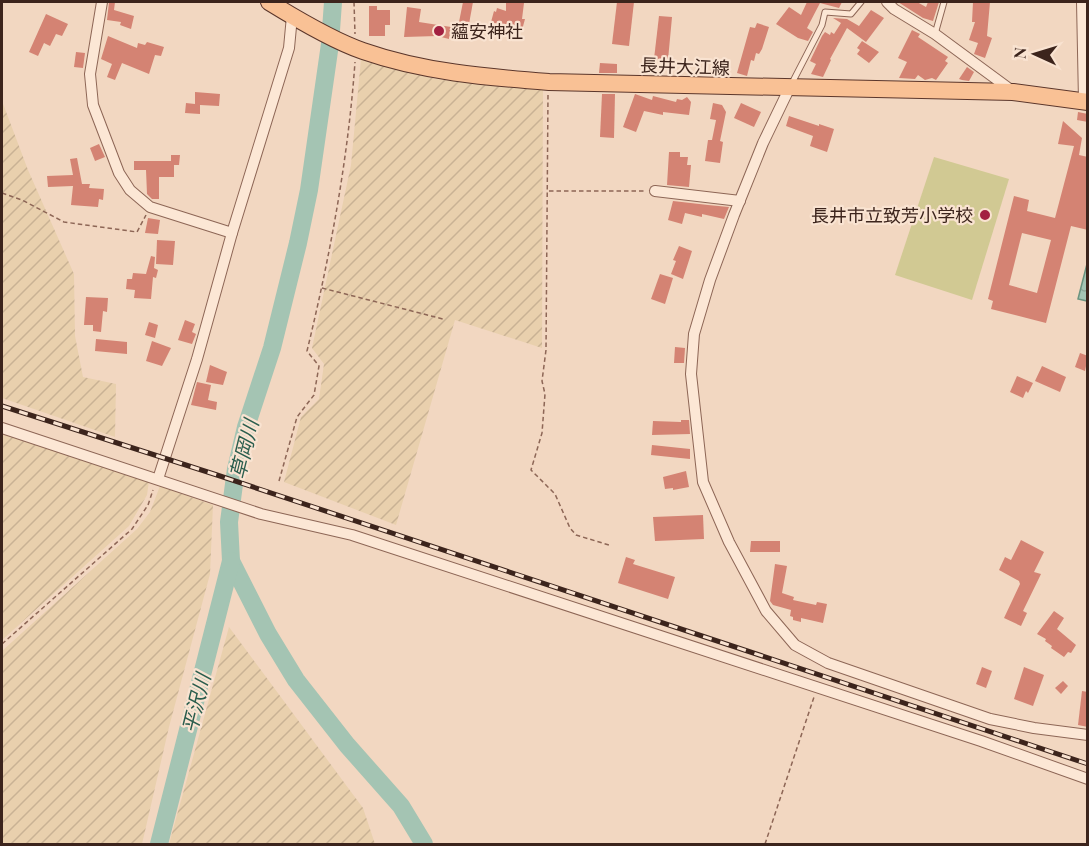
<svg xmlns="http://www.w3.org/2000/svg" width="1089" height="846" viewBox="0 0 1089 846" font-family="'Playfair Display','Noto Sans JP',serif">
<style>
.farmland{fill:url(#farmland-furrows)}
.pitch{fill:#d1c993}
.water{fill:url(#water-ripples);stroke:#6a937f;stroke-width:1.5}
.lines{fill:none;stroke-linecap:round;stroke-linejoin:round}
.river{stroke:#a4c4b3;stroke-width:18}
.building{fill:#d48373;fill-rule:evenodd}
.lane-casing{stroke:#8d6656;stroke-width:7}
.street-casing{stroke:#8d6656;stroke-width:12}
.primary-casing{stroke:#5b362b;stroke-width:18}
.path{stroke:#8d6656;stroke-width:1.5;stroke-dasharray:4.5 3;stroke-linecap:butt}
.lane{stroke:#fce7d5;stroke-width:5}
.street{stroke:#fce7d5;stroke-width:10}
.primary{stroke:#f9c195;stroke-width:16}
.rail-casing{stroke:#3c241c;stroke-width:5}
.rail{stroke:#f9e3d1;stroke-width:3;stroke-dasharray:9;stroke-linecap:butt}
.poi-dot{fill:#a22041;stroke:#f9e3d1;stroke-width:2}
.labels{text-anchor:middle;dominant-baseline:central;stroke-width:4.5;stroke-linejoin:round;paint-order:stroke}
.poi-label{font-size:18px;fill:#3c241c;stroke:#f9e3d1;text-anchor:start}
.street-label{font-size:18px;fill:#3c241c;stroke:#f9e3d1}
.water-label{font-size:20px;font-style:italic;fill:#2a5d4d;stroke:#f9e3d1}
</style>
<defs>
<pattern id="farmland-furrows" width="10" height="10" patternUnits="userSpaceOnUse" patternTransform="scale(1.5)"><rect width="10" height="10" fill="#e9d0ad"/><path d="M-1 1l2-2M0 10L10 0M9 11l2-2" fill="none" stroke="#c9b294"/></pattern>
<pattern id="water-ripples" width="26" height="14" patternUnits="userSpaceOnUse" patternTransform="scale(1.5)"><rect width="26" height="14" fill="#a4c4b3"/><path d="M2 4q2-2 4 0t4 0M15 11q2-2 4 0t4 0" fill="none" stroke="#8ea899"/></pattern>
</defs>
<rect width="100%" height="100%" fill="#f2d7c1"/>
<g class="farmland">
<polygon points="361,59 436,79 543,90 542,348 455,320 396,525 284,482 301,417 319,399 324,364 312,348 351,165"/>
<polygon points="2,101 28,170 74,274 75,336 83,377 116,384 115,437 2,398"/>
<polygon points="2,431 149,481 147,495 129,526 2,640"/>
<polygon points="160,486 213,505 210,574 169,727 142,844 2,844 2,651 137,529 150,512"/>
<polygon points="229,627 363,808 375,844 169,844"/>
</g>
<polygon class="pitch" points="934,157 1009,179 972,300 895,275"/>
<polygon class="water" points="1087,264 1088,265 1087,301 1078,299"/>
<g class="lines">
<g class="river">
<polyline points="333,2 330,44 309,190 298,243 272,348 246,427 236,469 229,522 231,561 268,634 296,680 347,745 401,806 424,844"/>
<polyline points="159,844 231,561"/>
</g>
</g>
<g class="building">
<polygon points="109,2 115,2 114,10 134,16 131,29 120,25 121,22 107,20"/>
<polygon points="463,2 473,2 469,24 459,22"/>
<polygon points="506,2 524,3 522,19 525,19 522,30 491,22 494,11 496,12 497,8 506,11"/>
<polygon points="617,2 634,2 629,46 612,44"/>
<polygon points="807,2 842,2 839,8 820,3 807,28 813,32 808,41 798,38 776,24 789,7 801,15"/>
<polygon points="898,2 917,2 926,7 928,2 939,2 933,21 923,18"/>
<polygon points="973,2 990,2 987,36 992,38 985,58 974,54 978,43 969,40 975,22 972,22"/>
<polygon points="369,6 377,6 377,10 390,10 390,25 385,25 385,36 369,36"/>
<polygon points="407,7 421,9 419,22 451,27 449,39 437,36 404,37"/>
<polygon points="871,10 884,18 866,42 847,28 830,59 831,60 823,77 811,74 816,64 810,61 822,36 825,32 830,35 831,32 834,34 841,23 833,18 847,19 859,26"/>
<polygon points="46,14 68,24 62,36 56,34 50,46 44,43 38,56 29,52"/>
<polygon points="659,16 672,17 668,60 654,59"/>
<polygon points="757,23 769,27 762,49 759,54 756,53 754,61 751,60 747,76 737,73 750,27 755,28"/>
<polygon points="912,30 920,34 918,37 948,57 945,61 948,63 936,80 932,78 925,80 918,75 915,79 899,78 907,62 898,58"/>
<polygon points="108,36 137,48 138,43 145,45 147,42 164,47 161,56 155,55 149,74 122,63 115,80 107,77 112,64 101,59"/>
<polygon points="862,41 879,52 869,63 857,54 860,50 857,48"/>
<polygon points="76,52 85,53 83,68 74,67"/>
<polygon points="600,63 617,64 617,73 599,73"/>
<polygon points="967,67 974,72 969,81 962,80 959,79"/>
<polygon points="195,92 220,94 219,106 200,105 200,114 185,113 186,103 195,104"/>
<polygon points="602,94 615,94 614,138 600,137"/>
<polygon points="635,94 652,100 653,96 676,102 677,99 682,100 687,97 691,102 689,115 663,112 663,115 644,111 636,132 623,127"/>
<polygon points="713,103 722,105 726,112 720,141 723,142 720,163 705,161 708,140 712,140 716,120 710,119"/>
<polygon points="741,103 761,112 754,127 734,118"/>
<polygon points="1078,112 1088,114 1088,122 1077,120"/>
<polygon points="789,116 819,126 819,124 834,129 827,152 810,146 813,136 786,126"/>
<path d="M1063 121 1082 138 1079 155 1088 157V230L1071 226 1046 323 991 309 993 301 988 299 1014 196 1029 200 1027 211 1055 218 1074 146 1058 144ZM1022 233 1051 240 1037 293 1009 285Z"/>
<polygon points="99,144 105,157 95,161 90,148"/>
<polygon points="669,152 680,152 680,157 688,157 687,165 691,165 689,187 667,185"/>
<polygon points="171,155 180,155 179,165 174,165 174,177 159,177 159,199 152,199 147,194 146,170 134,170 134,161 171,161"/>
<polygon points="77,158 82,184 90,184 89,188 104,189 103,200 99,199 98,207 71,205 73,186 48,187 47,176 73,175 70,159"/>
<polygon points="673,201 708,205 729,207 724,219 702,214 702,217 685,213 682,224 668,220"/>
<polygon points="148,218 160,220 158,234 145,233"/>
<polygon points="157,240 175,241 173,265 156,264"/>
<polygon points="679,246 692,251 683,279 671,274 676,261 673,260"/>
<polygon points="151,256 155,257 154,268 158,270 156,278 153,277 151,299 134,298 135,290 126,289 127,279 132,279 133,273 146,274"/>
<polygon points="660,274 673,278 665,304 651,299"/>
<polygon points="86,297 108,298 107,312 103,311 101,332 93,331 93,325 84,325"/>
<polygon points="185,320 195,324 192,332 196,334 192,344 178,340"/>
<polygon points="149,322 158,325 155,338 145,335"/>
<polygon points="96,339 127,342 127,354 95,351"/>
<polygon points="152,341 171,348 162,366 146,361"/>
<polygon points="675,347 685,348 684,363 674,363"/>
<polygon points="1080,353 1088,356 1085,371 1075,367"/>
<polygon points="210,365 227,372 223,385 206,382"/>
<polygon points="1042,366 1066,377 1060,392 1035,381"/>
<polygon points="1017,376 1033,383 1028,393 1026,391 1023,398 1010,392"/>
<polygon points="197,382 211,385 208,400 217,402 216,410 191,405"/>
<polygon points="681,420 689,420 690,434 652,435 653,421 681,422"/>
<polygon points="652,445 690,449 690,459 651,455"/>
<polygon points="686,471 689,487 673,490 673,488 665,489 663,477"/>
<polygon points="703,515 704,539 655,541 653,517"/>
<polygon points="1021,540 1044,552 1034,572 1041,574 1023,611 1027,613 1021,626 1004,618 1020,584 1019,581 999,570 1005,557 1011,560"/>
<polygon points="751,541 780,541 780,552 750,552"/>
<polygon points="626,557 635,560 633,564 675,577 668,599 618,583"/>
<polygon points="775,564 787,566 782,593 794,597 793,600 816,605 817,602 827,604 823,623 801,618 801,622 793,620 793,617 790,616 791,610 773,605 770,601"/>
<polygon points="1054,611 1064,618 1057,629 1076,645 1071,653 1068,652 1064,657 1051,648 1052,646 1045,641 1046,639 1037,634"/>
<polygon points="982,667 992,671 986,688 976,684"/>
<polygon points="1024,667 1044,675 1033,706 1014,699"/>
<polygon points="1063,681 1068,686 1061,694 1055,688"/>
<polygon points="1082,691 1088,692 1088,727 1078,725"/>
</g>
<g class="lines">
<g class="lane-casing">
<g id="lane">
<polyline points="935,34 944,2"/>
<polyline points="791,85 822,25 825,12 851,14 861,2"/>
</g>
</g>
<g class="street-casing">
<g id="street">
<polyline points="102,2 90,74 93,105 119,173 130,190 150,207 232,233"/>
<polyline points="887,2 894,9 935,34 1011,90"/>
<polyline points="1082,2 1084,101"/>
<polyline points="789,89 763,143 734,215 710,280 694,334 691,374 703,482 729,542 766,611 795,645 828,663 990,719 1034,728 1088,735"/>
<polyline points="655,191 740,201"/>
<polyline points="2,428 261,514 352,535 981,741 1088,779"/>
<polyline points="158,479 197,359 232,233 289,48 292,16"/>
</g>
</g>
<g class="primary-casing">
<path id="primary" d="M269 2C295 18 334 41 363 51 423 72 485 77 549 82L1013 92 1088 102"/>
</g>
<g class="path">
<polyline points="354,2 355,34"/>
<polyline points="548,95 546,350 542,381 545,394 542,433 531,470 555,494 570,528 576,535 609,545"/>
<polyline points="549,191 646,191"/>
<polyline points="2,193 22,200 64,222 137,232 146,215"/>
<polyline points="322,288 443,319"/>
<path d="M279 481 297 417 314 395 319 366 307 351C330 256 348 160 355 62"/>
<polyline points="2,644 132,529 148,505 153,490"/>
<polyline points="765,844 814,697"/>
</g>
<use href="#lane" class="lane"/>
<use href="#street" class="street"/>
<use href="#primary" class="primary"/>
<g class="rail-casing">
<polyline id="rail" points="2,406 217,475 1088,764"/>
</g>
<use href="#rail" class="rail"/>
</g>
<g class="poi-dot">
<circle cx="439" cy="31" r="6"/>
<circle cx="985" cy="215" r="6"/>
</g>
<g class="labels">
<g class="poi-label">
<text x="451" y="31">蘊安神社</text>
<text x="973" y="215" text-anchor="end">長井市立致芳小学校</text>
</g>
<g class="street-label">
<text transform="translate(685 66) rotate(2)">長井大江線</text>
</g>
<g class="water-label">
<text transform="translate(243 449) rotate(-76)">草岡川</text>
<text transform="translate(195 703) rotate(-76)">平沢川</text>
</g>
</g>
<rect width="1089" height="846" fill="none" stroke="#3c241c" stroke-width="6"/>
<g transform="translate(1035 54) rotate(274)" stroke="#f9e3d1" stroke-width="4.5" paint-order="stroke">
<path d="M0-4.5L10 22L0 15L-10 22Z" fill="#3c241c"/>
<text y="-9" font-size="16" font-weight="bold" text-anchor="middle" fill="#3c241c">N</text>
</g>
</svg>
